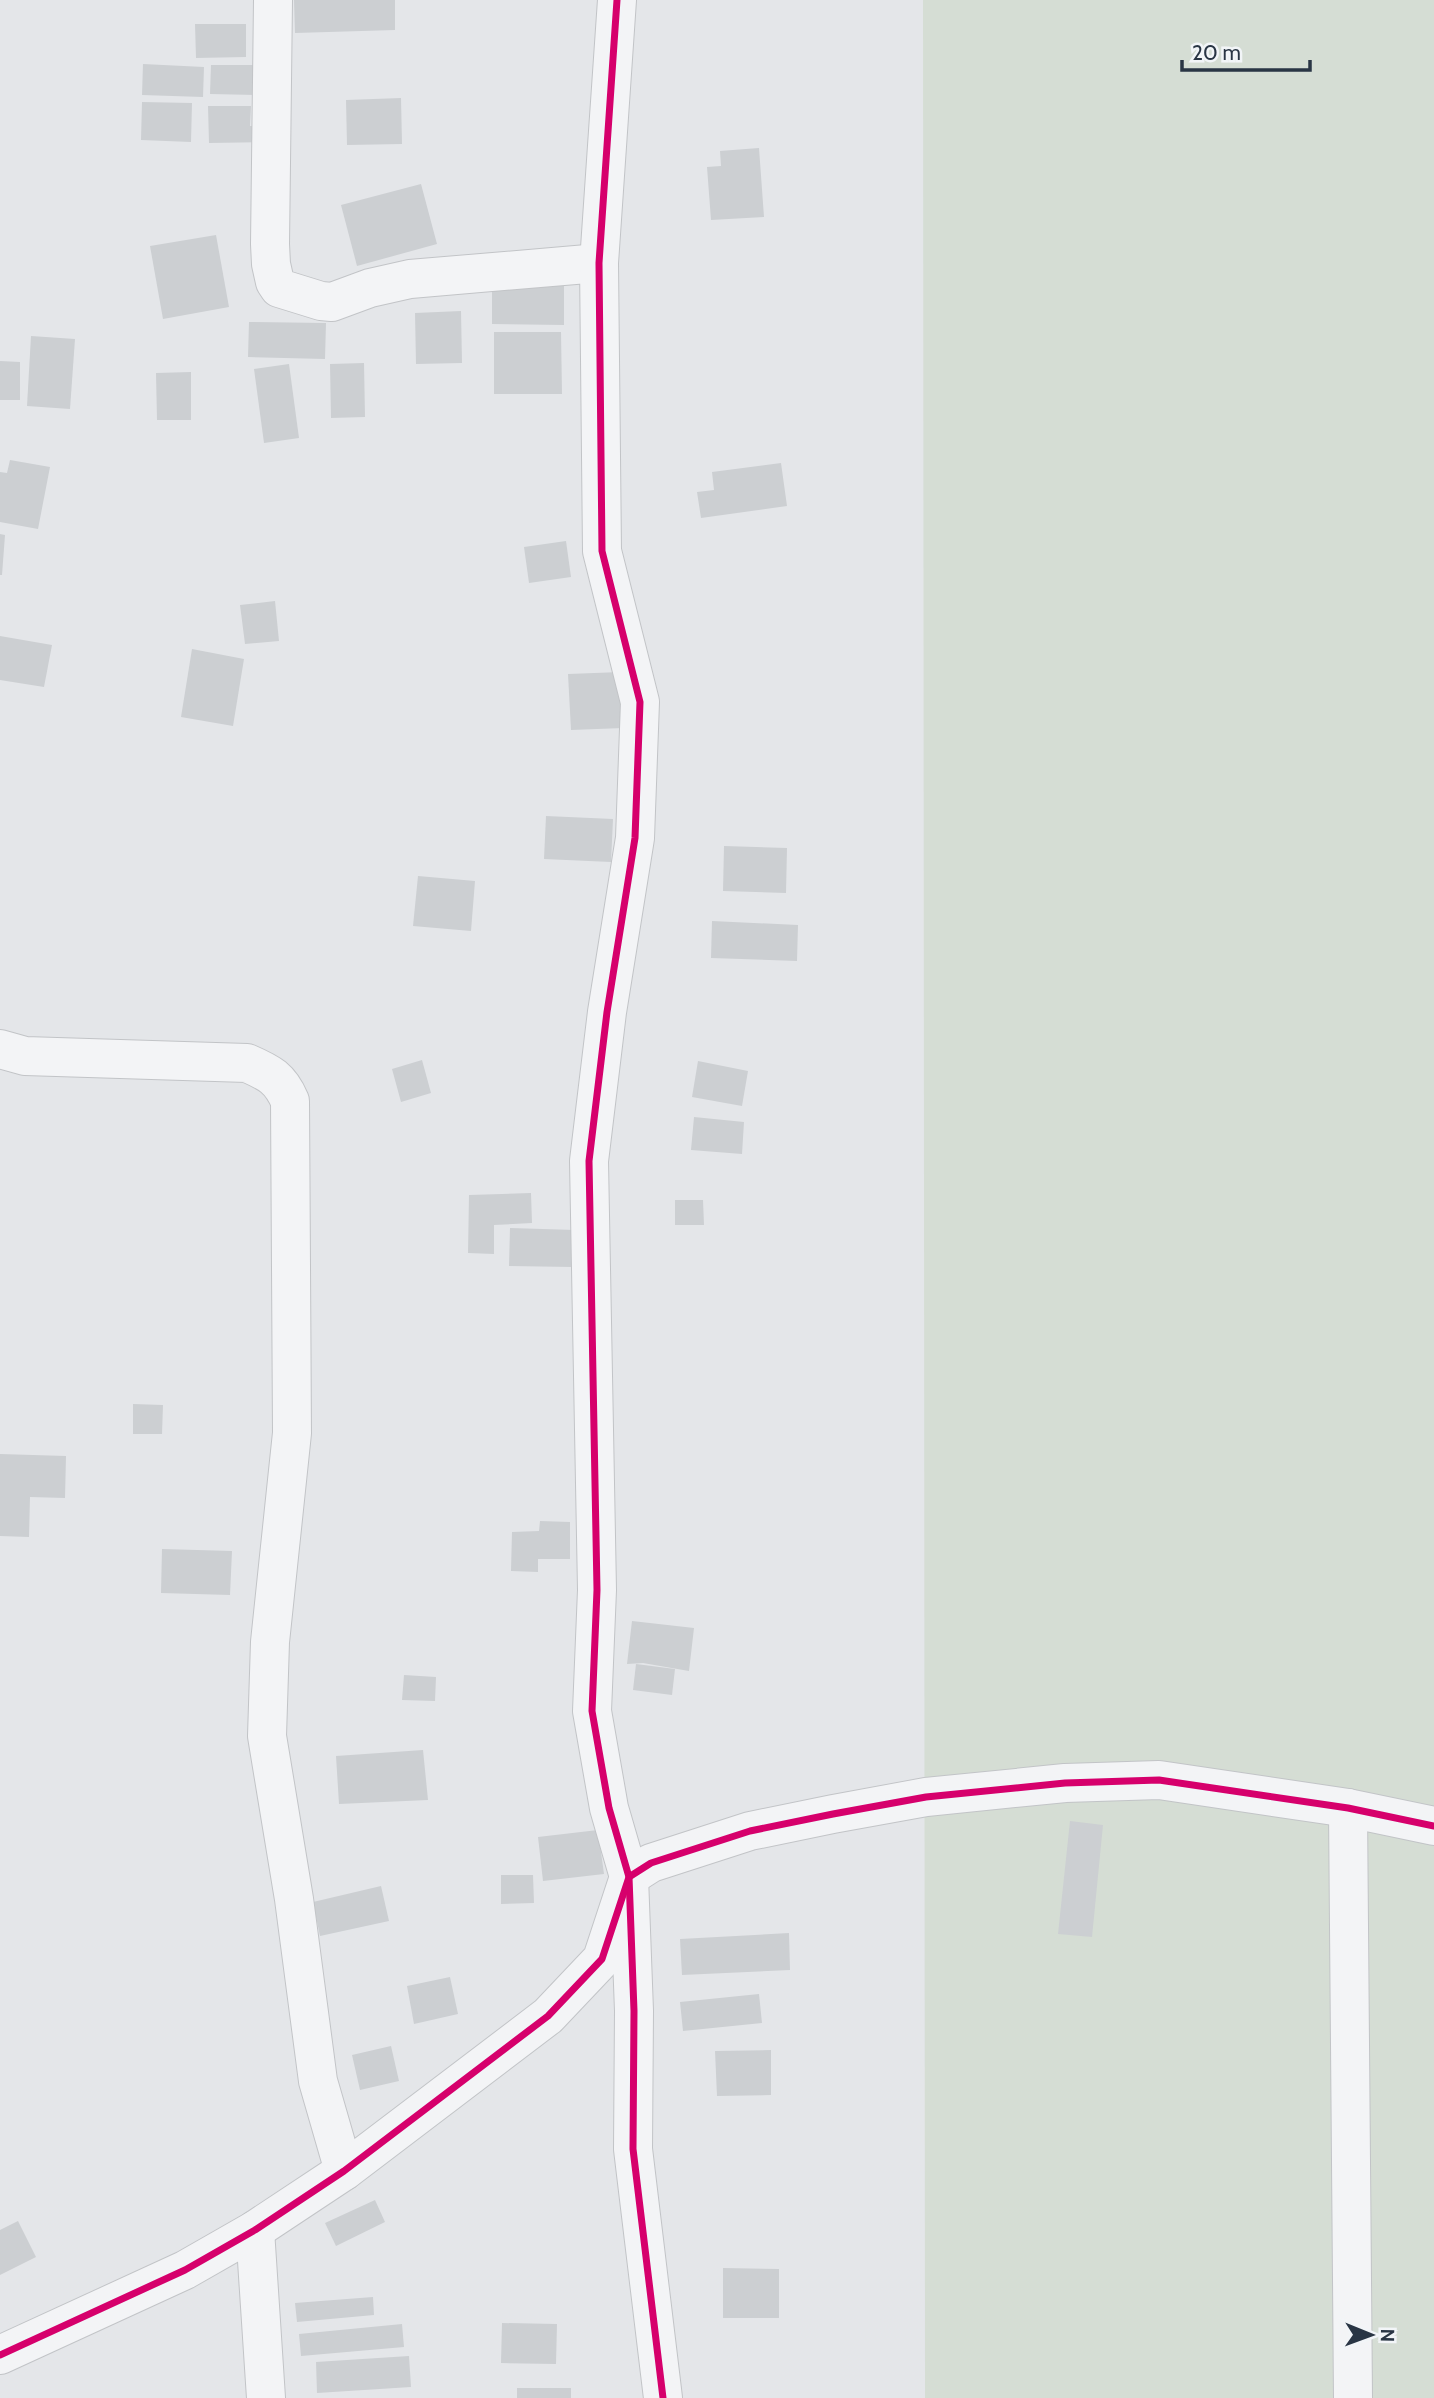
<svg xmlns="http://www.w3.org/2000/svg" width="1434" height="2398" viewBox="0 0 1434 2398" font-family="Cabin,sans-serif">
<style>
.green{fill:#d5ddd4}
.building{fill:#cccfd2}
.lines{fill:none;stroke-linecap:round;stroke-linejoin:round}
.minor-casing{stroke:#c2c4c7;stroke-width:40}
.minor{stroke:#f3f4f6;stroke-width:38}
.cycleway-casing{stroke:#f2f5f8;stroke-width:11}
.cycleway{stroke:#d6006c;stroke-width:7}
</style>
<rect width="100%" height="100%" fill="#e4e6e9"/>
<polygon class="green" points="923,0 1434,0 1434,2398 925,2398"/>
<g class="building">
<polygon points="294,0 395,0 395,30 295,33"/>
<polygon points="195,24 246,24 246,57 196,58"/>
<polygon points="143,64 204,67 203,97 142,95"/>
<polygon points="211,65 263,65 261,95 210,94"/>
<polygon points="401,98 402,144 347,145 346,100"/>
<polygon points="142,102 192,103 191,142 141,140"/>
<polygon points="208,106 251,106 250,126 264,126 265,142 209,143"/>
<polygon points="759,148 764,217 711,220 707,167 721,166 720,151"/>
<polygon points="421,184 437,244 357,266 341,205"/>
<polygon points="216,235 229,307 163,319 150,246"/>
<polygon points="492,279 564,279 564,325 492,324"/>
<polygon points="461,311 462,363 416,364 415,313"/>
<polygon points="249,322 326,323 325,359 248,357"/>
<polygon points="494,332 561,332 562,394 494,394"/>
<polygon points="31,336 75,339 70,409 27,406"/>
<polygon points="0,361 20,362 20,400 0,400"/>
<polygon points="364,363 365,417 331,418 330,364"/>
<polygon points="289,364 299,438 264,443 254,369"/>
<polygon points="191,372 191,420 157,420 156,373"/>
<polygon points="10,460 50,467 38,529 0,522 0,472 7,473"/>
<polygon points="781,463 787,506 701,518 697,492 714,490 712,472"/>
<polygon points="0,534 5,535 2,575 0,575"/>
<polygon points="566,541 571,577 529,583 524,547"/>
<polygon points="275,601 279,641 245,644 240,605"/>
<polygon points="0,636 52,645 44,687 0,680"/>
<polygon points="192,649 244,659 233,726 181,717"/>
<polygon points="621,672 623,728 571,730 568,674"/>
<polygon points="546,816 613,819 611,862 544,859"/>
<polygon points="724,846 787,848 786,893 723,891"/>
<polygon points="418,876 475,881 471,931 413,926"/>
<polygon points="712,921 798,925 797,961 711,958"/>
<polygon points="422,1060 431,1093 401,1102 392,1069"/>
<polygon points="698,1061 748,1071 742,1106 692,1097"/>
<polygon points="694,1117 744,1122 742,1154 691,1150"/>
<polygon points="531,1193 532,1223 494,1225 494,1254 468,1253 469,1195"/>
<polygon points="675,1200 703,1200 704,1225 675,1225"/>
<polygon points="510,1228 575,1230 573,1267 509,1266"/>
<polygon points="133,1404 163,1405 162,1434 133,1434"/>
<polygon points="0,1454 66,1456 65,1498 30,1497 29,1537 0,1536"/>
<polygon points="540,1521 570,1522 570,1559 538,1559 538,1572 511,1571 512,1532 539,1531"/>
<polygon points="162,1549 232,1551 230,1595 161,1593"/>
<polygon points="632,1621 694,1628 689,1671 643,1663 627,1664"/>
<polygon points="636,1664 675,1669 672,1695 633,1690"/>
<polygon points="404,1675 436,1677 435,1701 402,1700"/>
<polygon points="423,1750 428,1800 339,1804 336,1756"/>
<polygon points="1070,1821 1103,1825 1092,1937 1058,1934"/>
<polygon points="598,1830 604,1874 543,1881 538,1837"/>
<polygon points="501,1875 533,1875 534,1903 501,1904"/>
<polygon points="381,1886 389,1921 320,1936 313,1902"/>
<polygon points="789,1933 790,1970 682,1975 680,1939"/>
<polygon points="450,1977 458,2014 414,2024 407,1986"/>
<polygon points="759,1994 762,2023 683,2031 680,2002"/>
<polygon points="391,2046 399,2081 360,2090 352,2055"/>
<polygon points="771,2050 771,2095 717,2096 715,2051"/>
<polygon points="375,2200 385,2222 336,2246 325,2223"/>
<polygon points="18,2221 36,2257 0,2275 0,2230"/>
<polygon points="723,2268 779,2269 779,2318 723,2318"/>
<polygon points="373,2297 374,2315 297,2322 295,2303"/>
<polygon points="502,2323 557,2324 556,2364 501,2363"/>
<polygon points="402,2324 404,2347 301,2356 299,2334"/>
<polygon points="409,2356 411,2387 317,2393 316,2362"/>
<rect x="517" y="2388" width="54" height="10"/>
</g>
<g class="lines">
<g class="minor-casing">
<g id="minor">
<polyline points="273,0 270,244 271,264 275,282 279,288 321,301 332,302 370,288 410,279 599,263"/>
<polyline points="617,0 599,263 602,551 640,702 635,838 607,1012 589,1161 597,1590 592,1711 609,1808 629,1877 634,2011 633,2149 663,2398"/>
<path d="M0 1049 25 1056 247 1063C270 1073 280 1078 290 1101L292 1433 270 1642 267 1736 294 1899 318 2081 344 2171"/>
<polyline points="1348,1808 1353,2398"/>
<polyline points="255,2230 266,2398"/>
<polyline points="0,2355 185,2270 255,2230 344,2171 548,2016 602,1959 629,1877 651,1863 750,1831 833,1814 926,1797 1065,1783 1159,1780 1348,1808 1434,1826"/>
</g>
</g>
<use href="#minor" class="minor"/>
<g class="cycleway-casing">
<g id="cycleway">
<polyline points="617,0 599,263 602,551 640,702 635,838 607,1012 589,1161 597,1590 592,1711 609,1808 629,1877 634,2011 633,2149 663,2398"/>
<polyline points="0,2355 185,2270 255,2230 344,2171 548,2016 602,1959 629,1877 651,1863 750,1831 833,1814 926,1797 1065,1783 1159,1780 1348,1808 1434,1826"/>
</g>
</g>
<use href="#cycleway" class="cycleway"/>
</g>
<g transform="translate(1371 2335) rotate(91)" stroke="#f2f5f8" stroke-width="5" paint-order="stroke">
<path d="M0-5L12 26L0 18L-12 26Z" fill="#293544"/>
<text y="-10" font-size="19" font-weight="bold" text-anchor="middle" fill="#293544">N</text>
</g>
<path d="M1182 60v10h128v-10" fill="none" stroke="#293544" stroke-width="3.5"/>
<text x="1192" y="60" font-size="21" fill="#293544" stroke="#f2f5f8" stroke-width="5" paint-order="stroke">20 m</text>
</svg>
